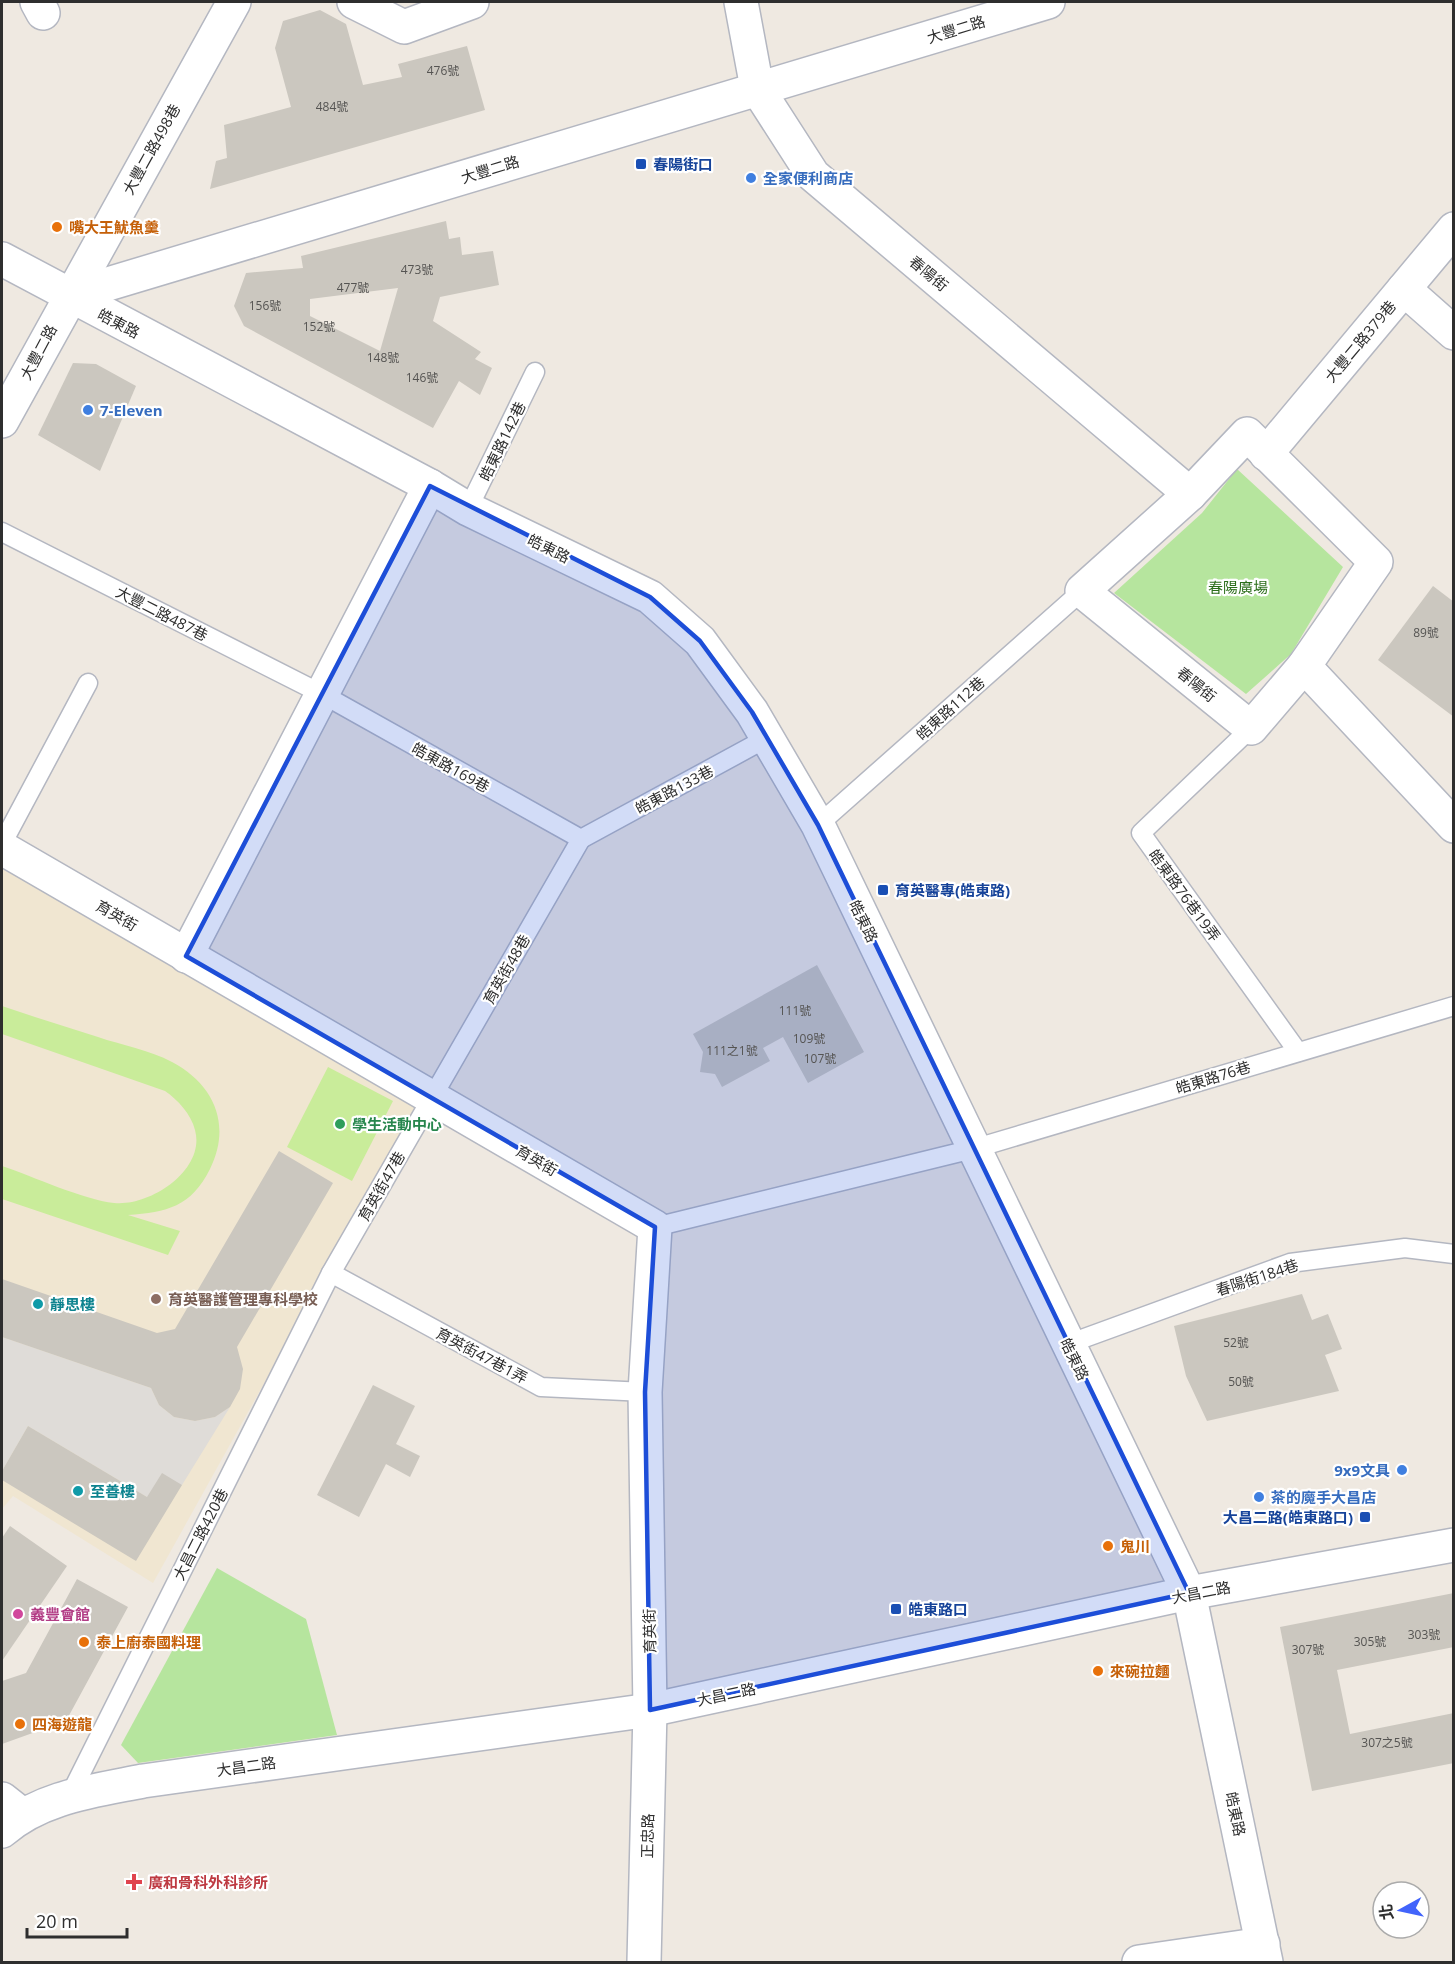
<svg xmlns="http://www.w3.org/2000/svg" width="1455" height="1964" viewBox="0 0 1455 1964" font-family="'Open Sans','Noto Sans TC',sans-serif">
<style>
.education{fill:#f0e6d1}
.green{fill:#b6e59e}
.pitch{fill:#c9ec9a}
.plaza{fill:#dfdcd8}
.building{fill:#cbc7bf;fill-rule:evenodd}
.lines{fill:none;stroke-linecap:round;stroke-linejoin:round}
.service-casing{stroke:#b4b7c1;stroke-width:21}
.minor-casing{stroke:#b4b7c1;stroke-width:36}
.tertiary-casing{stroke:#b4b7c1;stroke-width:36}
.service{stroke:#fff;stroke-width:18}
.minor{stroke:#fff;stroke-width:33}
.tertiary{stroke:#fff;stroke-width:33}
.marked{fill:#1d4ed8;fill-opacity:0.2;stroke:#1d4ed8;stroke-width:4.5;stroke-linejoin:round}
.transit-dot{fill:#1a4fb4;stroke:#fff;stroke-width:2}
.shop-dot{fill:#3f7fe0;stroke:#fff;stroke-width:2}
.food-dot{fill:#e8710a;stroke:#fff;stroke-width:2}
.leisure-dot{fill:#2e9e5b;stroke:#fff;stroke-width:2}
.education-dot{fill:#8d6e63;stroke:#fff;stroke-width:2}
.culture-dot{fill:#0f9aa8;stroke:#fff;stroke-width:2}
.hotel-dot{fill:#d1479c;stroke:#fff;stroke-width:2}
.health-dot{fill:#e0444e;stroke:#fff;stroke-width:2}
.labels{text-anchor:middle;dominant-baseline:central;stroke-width:4.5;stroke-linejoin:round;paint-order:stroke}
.number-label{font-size:12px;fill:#555452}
.street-label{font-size:15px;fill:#2e2e2e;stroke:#fff}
.transit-label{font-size:15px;font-weight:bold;fill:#164399;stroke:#fff;text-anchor:start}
.shop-label{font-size:15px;font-weight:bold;fill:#366cbe;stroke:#fff;text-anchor:start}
.food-label{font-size:15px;font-weight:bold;fill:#c56008;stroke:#fff;text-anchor:start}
.park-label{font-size:15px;fill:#2c6e1b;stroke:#fff}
.leisure-label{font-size:15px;font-weight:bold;fill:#27864d;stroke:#fff;text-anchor:start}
.education-label{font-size:15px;font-weight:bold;fill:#785e54;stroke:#fff;text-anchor:start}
.culture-label{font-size:15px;font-weight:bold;fill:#0d838f;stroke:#fff;text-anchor:start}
.hotel-label{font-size:15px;font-weight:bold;fill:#b23c85;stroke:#fff;text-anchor:start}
.health-label{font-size:15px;font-weight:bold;fill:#be3a42;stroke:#fff;text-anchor:start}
</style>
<rect width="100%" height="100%" fill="#efe9e1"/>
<polygon class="education" points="2,859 420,1103 153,1583 13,1496 2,1509"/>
<g class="green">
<polygon points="1237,469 1343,567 1291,654 1246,694 1114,593 1202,513"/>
<polygon points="217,1568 306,1619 337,1735 138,1763 121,1745"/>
</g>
<g class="pitch">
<path d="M2 1006C34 1017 66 1027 98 1037 121 1045 150 1050 172 1062 214 1084 232 1125 210 1169 191 1207 167 1212 128 1215L180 1231 168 1255 2 1199V1166C32 1176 84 1200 114 1203 150 1207 206 1170 195 1130 191 1114 178 1100 165 1091L2 1034Z"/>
<polygon points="328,1067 393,1101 352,1181 287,1147"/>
</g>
<polygon class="plaza" points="2,1337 151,1388 159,1405 174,1417 195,1421 215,1417 230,1407 182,1485 147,1497 28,1426 2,1471"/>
<g class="building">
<polygon points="320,10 346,24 363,85 402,77 398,64 467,46 485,110 210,189 216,161 227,158 224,125 291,107 275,48 283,21"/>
<path d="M446 221 449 239 460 237 462 255 493 251 499 285 440 297 433 321 481 352 475 359 492 368 480 395 459 381 433 428 244 326 234 306 246 273 303 268 301 256ZM398 288 380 351 310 316V299Z"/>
<polygon points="73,363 96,364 136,386 100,471 38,435"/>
<polygon points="1433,586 1454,602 1454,717 1378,660"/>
<polygon points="817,965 864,1052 808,1083 783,1037 763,1048 770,1061 722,1087 715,1074 700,1072 703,1052 693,1034"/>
<polygon points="279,1151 333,1183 237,1347 243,1369 240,1389 230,1407 215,1417 195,1421 174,1417 159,1405 151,1388 2,1337 2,1279 157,1333 175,1329"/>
<polygon points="1302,1294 1312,1320 1328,1314 1342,1349 1325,1355 1339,1391 1207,1421 1186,1376 1174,1326"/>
<polygon points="373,1385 415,1406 396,1444 420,1456 410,1477 386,1464 359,1517 317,1495"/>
<polygon points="28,1426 147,1497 162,1473 182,1485 136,1561 2,1480 2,1471"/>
<polygon points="10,1526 67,1566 2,1661 2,1538"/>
<polygon points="77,1579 128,1607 66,1721 2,1744 2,1681 26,1673"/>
<polygon points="1454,1593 1454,1647 1337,1670 1350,1734 1454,1713 1454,1763 1312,1791 1280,1627"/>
</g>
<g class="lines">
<g class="service-casing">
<g id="service">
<polyline points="468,509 535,372"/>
<polyline points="2,532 322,694 581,839"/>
<polyline points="1251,728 1141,833 1298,1052"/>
<polyline points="818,825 1082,591"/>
<polyline points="581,839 767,738"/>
<polyline points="2,844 88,683"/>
<polyline points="655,1227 973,1149 1454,1006"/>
<polyline points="331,1273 541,1387 645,1392"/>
<polyline points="1068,1344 1290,1263 1405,1248 1454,1254"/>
<polyline points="70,1795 331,1273 581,839"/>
</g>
</g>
<g class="minor-casing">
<g id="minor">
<polyline points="37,2 43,13"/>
<polyline points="354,2 404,27 472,2"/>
<polyline points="741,2 757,88 813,175 1190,494"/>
<polyline points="2,259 430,486 468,509 650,597 700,641 752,712 818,825 1189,1593 1266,1962"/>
<polyline points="1404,289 1454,333"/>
<polyline points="68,296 1048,2"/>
<polyline points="2,421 234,2"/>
<polygon points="1247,434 1376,562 1304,666 1251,728 1082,591 1190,494"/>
<polyline points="1266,454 1454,229"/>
<polyline points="1304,666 1454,826"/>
<polyline points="2,848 655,1227 645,1392 650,1710 644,1962"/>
<polyline points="186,956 430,486"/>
<polyline points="2,1799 21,1814"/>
<polyline points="1139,1962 1263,1944"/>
</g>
</g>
<g class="tertiary-casing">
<path id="tertiary" d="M2 1831C41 1797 93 1791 143 1781L650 1710 1189 1593 1454 1545"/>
</g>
<use href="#service" class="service"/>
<use href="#minor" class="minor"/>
<use href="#tertiary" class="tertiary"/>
</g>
<path class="marked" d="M430 486 650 597 700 641 752 712 818 825 1189 1593 650 1710 645 1392 655 1227 186 956Z"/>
<g class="transit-dot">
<rect x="635" y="158" width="12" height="12" rx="3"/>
<rect x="877" y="884" width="12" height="12" rx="3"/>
<rect x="1359" y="1511" width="12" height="12" rx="3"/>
<rect x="890" y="1603" width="12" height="12" rx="3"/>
</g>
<g class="shop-dot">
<circle cx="751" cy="178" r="6"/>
<circle cx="88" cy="410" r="6"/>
<circle cx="1402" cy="1470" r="6"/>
<circle cx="1259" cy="1497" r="6"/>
</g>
<g class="food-dot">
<circle cx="57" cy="227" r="6"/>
<circle cx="1108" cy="1546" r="6"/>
<circle cx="84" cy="1642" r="6"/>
<circle cx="1098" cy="1671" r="6"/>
<circle cx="20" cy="1724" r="6"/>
</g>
<circle class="leisure-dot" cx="340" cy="1124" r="6"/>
<circle class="education-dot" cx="156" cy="1299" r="6"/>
<g class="culture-dot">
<circle cx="38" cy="1304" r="6"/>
<circle cx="78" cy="1491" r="6"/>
</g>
<circle class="hotel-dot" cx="18" cy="1614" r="6"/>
<path class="health-dot" d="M131 1873h6v6h6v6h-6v6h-6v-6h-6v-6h6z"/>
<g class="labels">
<g class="number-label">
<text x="443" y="70">476號</text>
<text x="332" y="106">484號</text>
<text x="417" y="269">473號</text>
<text x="353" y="287">477號</text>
<text x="265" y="305">156號</text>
<text x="319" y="326">152號</text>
<text x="383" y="357">148號</text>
<text x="422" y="377">146號</text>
<text x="1426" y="632">89號</text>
<text x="795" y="1010">111號</text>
<text x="809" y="1038">109號</text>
<text x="732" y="1050">111之1號</text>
<text x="820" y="1058">107號</text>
<text x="1236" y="1342">52號</text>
<text x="1241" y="1381">50號</text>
<text x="1424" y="1634">303號</text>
<text x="1370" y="1641">305號</text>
<text x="1308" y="1649">307號</text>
<text x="1387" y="1742">307之5號</text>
</g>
<g class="street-label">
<text transform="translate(956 29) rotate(-17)">大豐二路</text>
<text transform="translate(151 149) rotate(-61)">大豐二路498巷</text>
<text transform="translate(490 169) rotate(-17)">大豐二路</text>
<text transform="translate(929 273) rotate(40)">春陽街</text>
<text transform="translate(119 323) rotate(28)">皓東路</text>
<text transform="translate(1360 341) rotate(-50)">大豐二路379巷</text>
<text transform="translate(38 352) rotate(-62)">大豐二路</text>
<text transform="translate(502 441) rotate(-64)">皓東路142巷</text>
<text transform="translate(549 548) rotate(26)">皓東路</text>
<text transform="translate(162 613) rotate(27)">大豐二路487巷</text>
<text transform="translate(1197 684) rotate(39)">春陽街</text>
<text transform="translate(950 708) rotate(-42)">皓東路112巷</text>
<text transform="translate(451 767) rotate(29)">皓東路169巷</text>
<text transform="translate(674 789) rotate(-28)">皓東路133巷</text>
<text transform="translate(1185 895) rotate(54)">皓東路76巷19弄</text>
<text transform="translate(117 915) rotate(30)">育英街</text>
<text transform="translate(864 921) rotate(64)">皓東路</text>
<text transform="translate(506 969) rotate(-60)">育英街48巷</text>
<text transform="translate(1213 1077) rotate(-17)">皓東路76巷</text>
<text transform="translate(537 1160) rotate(30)">育英街</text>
<text transform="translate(381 1186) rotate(-60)">育英街47巷</text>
<text transform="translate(1257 1277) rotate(-18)">春陽街184巷</text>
<text transform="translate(482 1355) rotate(28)">育英街47巷1弄</text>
<text transform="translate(1075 1359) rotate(64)">皓東路</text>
<text transform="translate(200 1534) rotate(-63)">大昌二路420巷</text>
<text transform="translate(1201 1592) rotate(-11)">大昌二路</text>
<text transform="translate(649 1631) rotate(-91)">育英街</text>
<text transform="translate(726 1694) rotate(-12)">大昌二路</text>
<text transform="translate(246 1766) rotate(-8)">大昌二路</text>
<text transform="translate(1236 1814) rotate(78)">皓東路</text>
<text transform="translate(647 1836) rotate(-89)">正忠路</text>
</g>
<g class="transit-label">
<text x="653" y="164">春陽街口</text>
<text x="895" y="890">育英醫專(皓東路)</text>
<text x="1353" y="1517" text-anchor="end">大昌二路(皓東路口)</text>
<text x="908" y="1609">皓東路口</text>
</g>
<g class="shop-label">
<text x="763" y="178">全家便利商店</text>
<text x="100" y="410">7-Eleven</text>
<text x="1390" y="1470" text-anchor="end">9x9文具</text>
<text x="1271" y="1497">茶的魔手大昌店</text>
</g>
<g class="food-label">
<text x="69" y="227">嘴大王魷魚羹</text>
<text x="1120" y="1546">鬼川</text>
<text x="96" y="1642">泰上廚泰國料理</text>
<text x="1110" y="1671">來碗拉麵</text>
<text x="32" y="1724">四海遊龍</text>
</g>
<g class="park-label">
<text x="1238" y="587">春陽廣場</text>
</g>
<g class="leisure-label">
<text x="352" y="1124">學生活動中心</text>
</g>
<g class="education-label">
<text x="168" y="1299">育英醫護管理專科學校</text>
</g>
<g class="culture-label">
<text x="50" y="1304">靜思樓</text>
<text x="90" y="1491">至善樓</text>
</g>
<g class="hotel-label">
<text x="30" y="1614">義豐會館</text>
</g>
<g class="health-label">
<text x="148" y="1882">廣和骨科外科診所</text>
</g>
</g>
<rect width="1455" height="1964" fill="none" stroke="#2e2e2e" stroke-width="6"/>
<g transform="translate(1401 1910) rotate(262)"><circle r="28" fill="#ffffff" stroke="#ababab" stroke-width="1.5"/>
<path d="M0-4.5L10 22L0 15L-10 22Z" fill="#4264fb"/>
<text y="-9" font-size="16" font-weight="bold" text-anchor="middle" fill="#2e2e2e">北</text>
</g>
<path d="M27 1928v9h100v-9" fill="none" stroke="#2e2e2e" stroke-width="3"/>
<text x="36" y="1928" font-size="18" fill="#2e2e2e" stroke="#ffffff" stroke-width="4.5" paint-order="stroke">20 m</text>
</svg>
